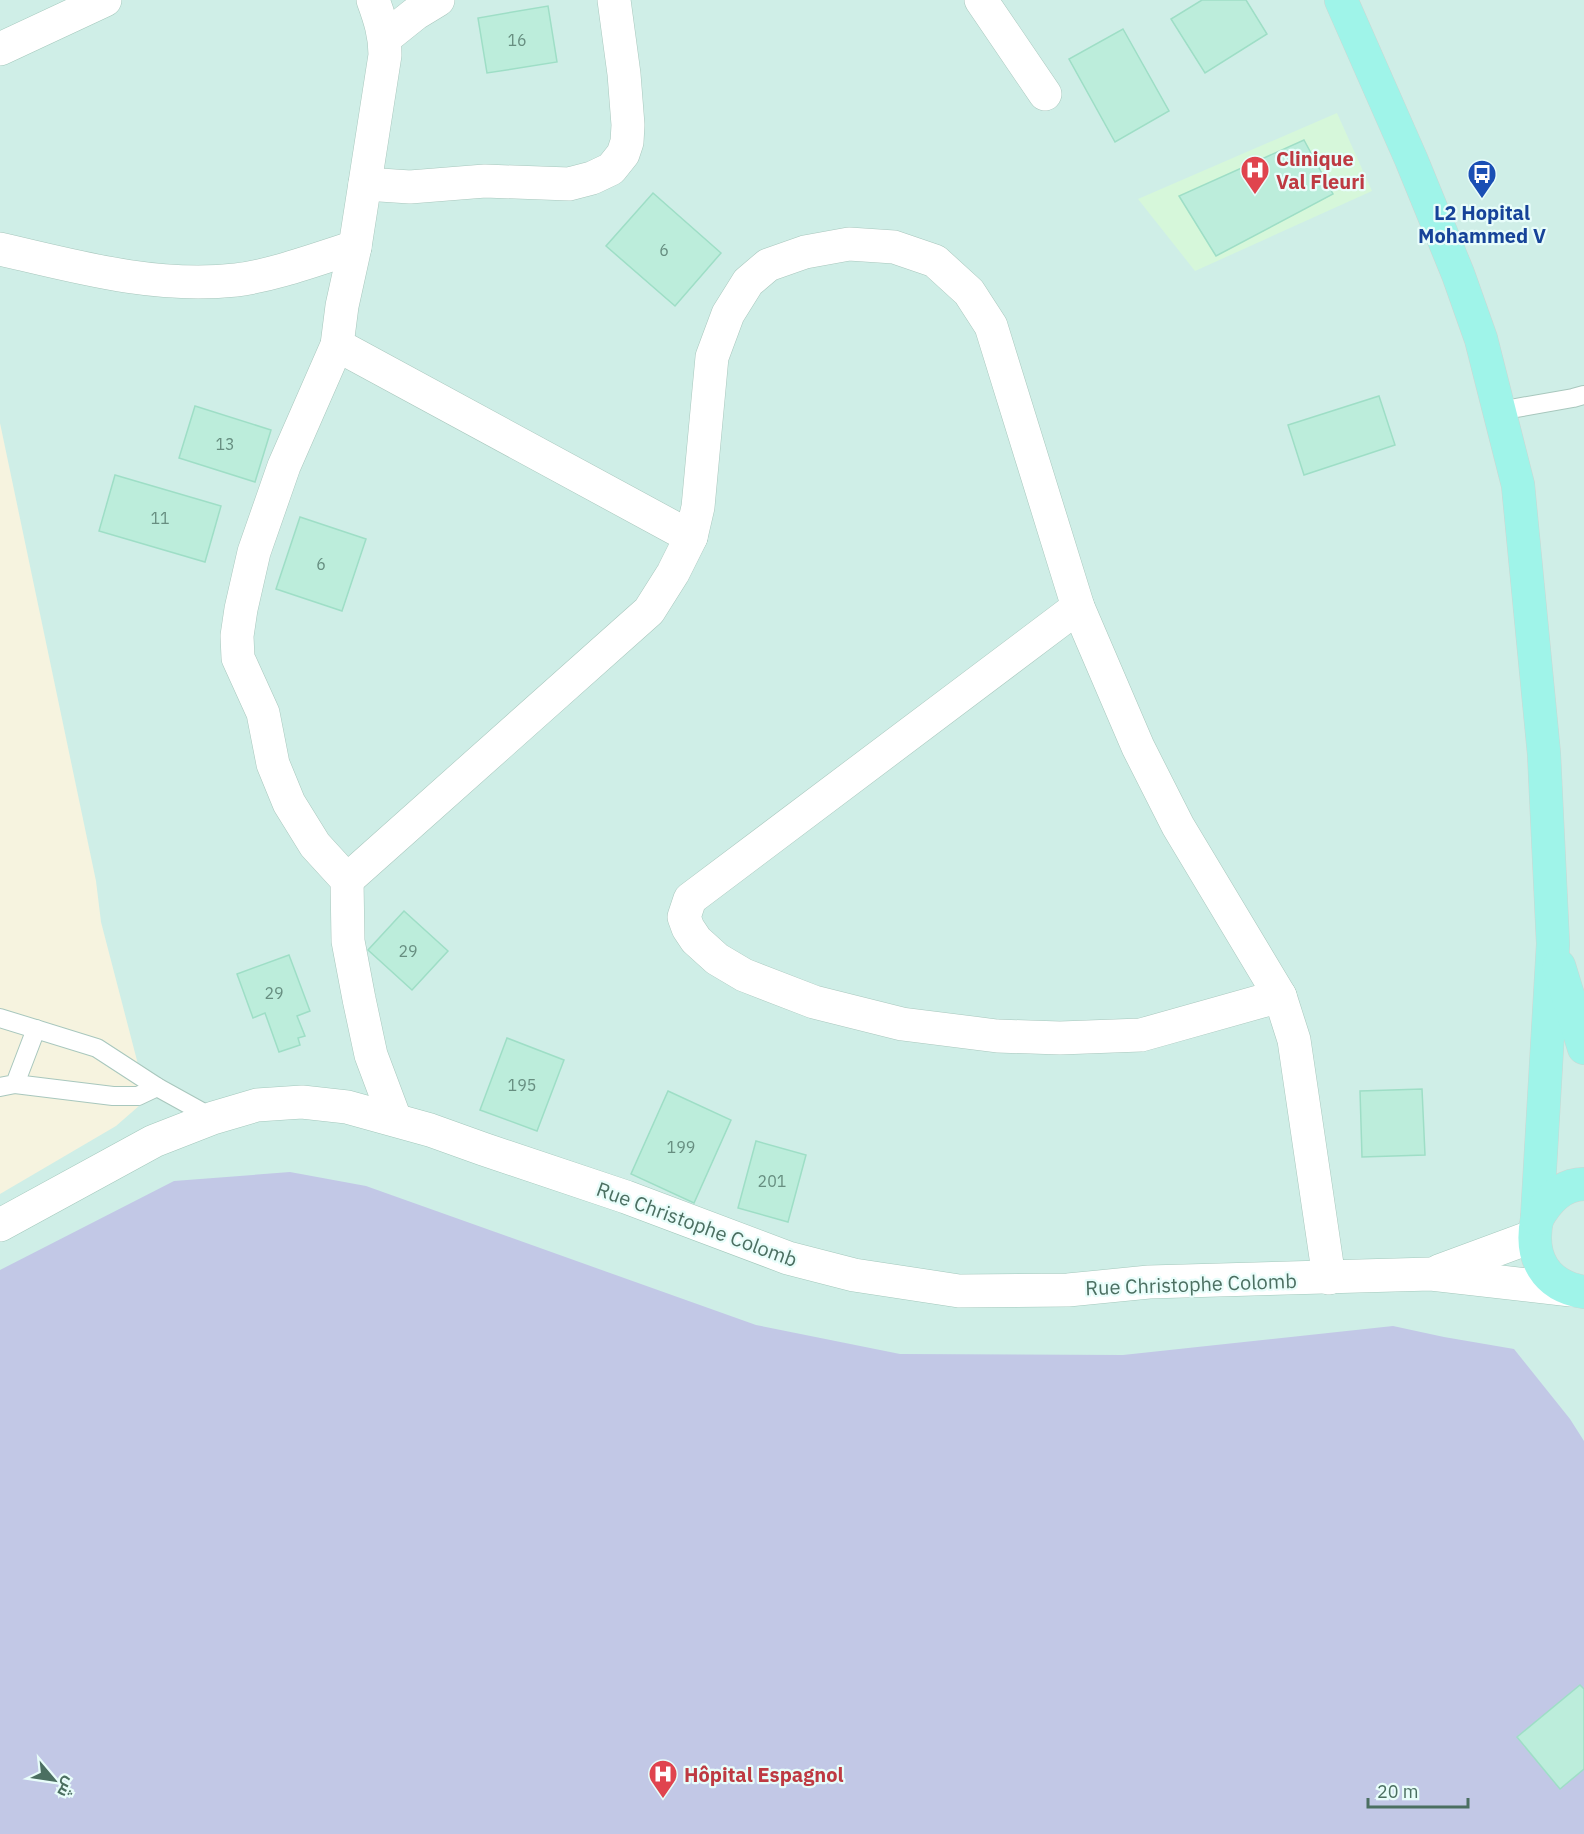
<svg xmlns="http://www.w3.org/2000/svg" width="1584" height="1834" viewBox="0 0 1584 1834" font-family="'IBM Plex Sans',Cairo,sans-serif">
<style>
.residential{fill:#cfeee7}
.education{fill:#f6f3df}
.medical{fill:#d6f7da}
.green{fill:#c2c8e6}
.building{fill:#bceddb;stroke:#9edec6;stroke-width:1.5}
.lines{fill:none;stroke-linecap:round;stroke-linejoin:round}
.lane-casing{stroke:#a8c7bd;stroke-width:20}
.street-casing{stroke:#a8c7bd;stroke-width:34}
.secondary-casing{stroke:#a3c8bc;stroke-width:34}
.primary-casing{stroke:#cdd7d3;stroke-width:34}
.lane{stroke:#fff;stroke-width:18}
.street{stroke:#fff;stroke-width:33}
.secondary{stroke:#fff;stroke-width:33}
.primary{stroke:#9ff4e9;stroke-width:33}
.labels{text-anchor:middle;dominant-baseline:central;stroke-width:4.5;stroke-linejoin:round;paint-order:stroke}
.number-label{font-size:16px;fill:#678e80}
.health-label{font-size:20px;font-weight:bold;fill:#be3a42;stroke:#e8fdfa;text-anchor:start}
.transit-label{font-size:20px;font-weight:bold;fill:#164399;stroke:#e8fdfa}
.street-label{font-size:20px;fill:#4b6f61;stroke:#e8fdfa}
</style>
<rect width="100%" height="100%" fill="#e2faf6"/>
<rect class="residential" x="0" y="0" width="1584" height="1834"/>
<polygon class="education" points="0,423 96,881 101,922 147,1099 116,1126 0,1194"/>
<polygon class="medical" points="1337,113 1372,191 1195,271 1138,199"/>
<polygon class="green" points="290,1172 366,1186 756,1325 900,1354 1123,1355 1393,1326 1444,1337 1514,1349 1570,1419 1584,1441 1584,1834 0,1834 0,1270 174,1181"/>
<g class="building">
<polygon points="1202,0 1246,0 1267,34 1205,73 1171,19"/>
<polygon points="548,6 557,62 487,73 478,18"/>
<polygon points="1123,29 1169,111 1115,142 1069,59"/>
<polygon points="1304,140 1333,194 1216,256 1179,196"/>
<polygon points="653,193 721,253 675,306 606,246"/>
<polygon points="1379,396 1395,445 1304,475 1288,425"/>
<polygon points="195,406 271,430 255,482 179,458"/>
<polygon points="115,475 221,506 205,562 99,531"/>
<polygon points="300,517 366,539 342,611 276,589"/>
<polygon points="404,911 448,951 412,990 368,950"/>
<polygon points="289,955 310,1011 297,1016 305,1036 298,1038 300,1045 279,1052 265,1013 253,1018 237,974"/>
<polygon points="507,1038 564,1060 537,1131 480,1110"/>
<polygon points="1422,1089 1425,1155 1362,1157 1360,1091"/>
<polygon points="668,1091 731,1120 694,1203 631,1174"/>
<polygon points="756,1141 806,1155 788,1222 738,1208"/>
<polygon points="1580,1685 1584,1689 1584,1769 1560,1789 1517,1737"/>
</g>
<g class="lines">
<g class="lane-casing">
<g id="lane">
<polyline points="1499,411 1573,398 1584,395"/>
<polyline points="0,1018 97,1048 157,1087 213,1118"/>
<polyline points="15,1084 113,1096 138,1096 157,1087"/>
<polyline points="0,1087 15,1084 36,1029"/>
</g>
</g>
<g class="street-casing">
<g id="street">
<path d="M373 0C380 19 385 35 385 55L355 247 342 306 337 345 284 466 254 552 241 609 237 636 238 658 263 713 273 764 289 803 315 845 347 880 348 941 359 999 371 1055 395 1119"/>
<polyline points="981,0 1045,94"/>
<polyline points="385,38 415,14 438,0"/>
<polyline points="365,184 410,187 485,181 569,184 592,178 611,169 623,154 627,142 628,125 624,74 614,0"/>
<path d="M0 249C77 267 156 289 236 280 275 275 317 259 355 247"/>
<polyline points="337,345 691,537"/>
<polyline points="1078,607 690,899 684,917 688,928 696,940 717,959 744,975 814,1002 902,1024 997,1036 1060,1038 1141,1035 1280,996"/>
<polyline points="347,880 649,611 673,573 691,537 698,507 712,357 728,314 748,282 768,265 805,252 849,244 894,247 935,261 969,292 991,326 1078,607 1138,747 1178,826 1280,996 1294,1040 1329,1278"/>
</g>
</g>
<g class="secondary-casing">
<g id="secondary">
<polyline points="0,49 105,0"/>
<polyline points="0,1225 154,1141 213,1118 257,1105 302,1102 347,1107 430,1130 483,1149 626,1197 788,1258 854,1275 959,1291 1068,1290 1149,1282 1431,1274 1571,1290"/>
<polyline points="1439,1271 1534,1236"/>
</g>
</g>
<g class="primary-casing">
<g id="primary">
<path d="M1341 0 1411 159 1458 274 1481 339 1518 485 1544 754 1553 944 1537 1219C1529 1257 1545 1286 1584 1292"/>
<polyline points="1559,966 1584,1048"/>
<path d="M1537 1219C1547 1201 1562 1184 1584 1184"/>
</g>
</g>
<use href="#lane" class="lane"/>
<use href="#street" class="street"/>
<use href="#secondary" class="secondary"/>
<use href="#primary" class="primary"/>
</g>
<defs>
<g id="hospital-pin" transform="scale(1.5)"><path d="M0 17L-7.5 6A9.5 9.5 0 1 1 7.5 6Z" fill="#e0444e" stroke="#e8fdfa"/><path d="M-5-5h3v3.5h4V-5h3V5h-3V1.5h-4V5h-3Z" fill="#fff"/></g>
<g id="bus-pin" transform="scale(1.5)"><path d="M0 17L-7.5 6A9.5 9.5 0 1 1 7.5 6Z" fill="#1a4fb4" stroke="#e8fdfa"/><path d="M-5-6H5V4H4V6H2V4H-2V6H-4V4H-5ZM-3.5-4V0h7V-4ZM-3.5 1.2v1.5H-2V1.2ZM2 1.2v1.5H3.5V1.2Z" fill="#fff"/></g>
</defs>
<g fill-rule="evenodd">
<use href="#hospital-pin" x="1255" y="170"/>
<use href="#bus-pin" x="1482" y="174"/>
<use href="#hospital-pin" x="663" y="1774"/>
</g>
<g class="labels">
<g class="number-label">
<text x="517" y="40">16</text>
<text x="664" y="250">6</text>
<text x="225" y="444">13</text>
<text x="160" y="518">11</text>
<text x="321" y="564">6</text>
<text x="408" y="951">29</text>
<text x="274" y="993">29</text>
<text x="522" y="1085">195</text>
<text x="681" y="1147">199</text>
<text x="772" y="1181">201</text>
</g>
<g class="health-label">
<text x="1276" y="158">Clinique<tspan x="1276" dy="23">Val Fleuri</tspan></text>
<text x="684" y="1774">Hôpital Espagnol</text>
</g>
<g class="transit-label">
<text x="1482" y="212">L2 Hopital<tspan x="1482" dy="23">Mohammed V</tspan></text>
</g>
<g class="street-label">
<text transform="translate(697 1224) rotate(20)">Rue Christophe Colomb</text>
<text transform="translate(1191 1284) rotate(-2)">Rue Christophe Colomb</text>
</g>
</g>
<g transform="translate(54 1780) rotate(119)" stroke="#e8fdfa" stroke-width="4.5" paint-order="stroke">
<path d="M0-4.5L10 22L0 15L-10 22Z" fill="#4b6f61"/>
<text y="-9" font-size="16" font-weight="bold" text-anchor="middle" fill="#4b6f61">ش</text>
</g>
<path d="M1368 1798v9h100v-9" fill="none" stroke="#4b6f61" stroke-width="3"/>
<text x="1377" y="1798" font-size="18" fill="#4b6f61" stroke="#e8fdfa" stroke-width="4.5" paint-order="stroke">20 m</text>
</svg>
